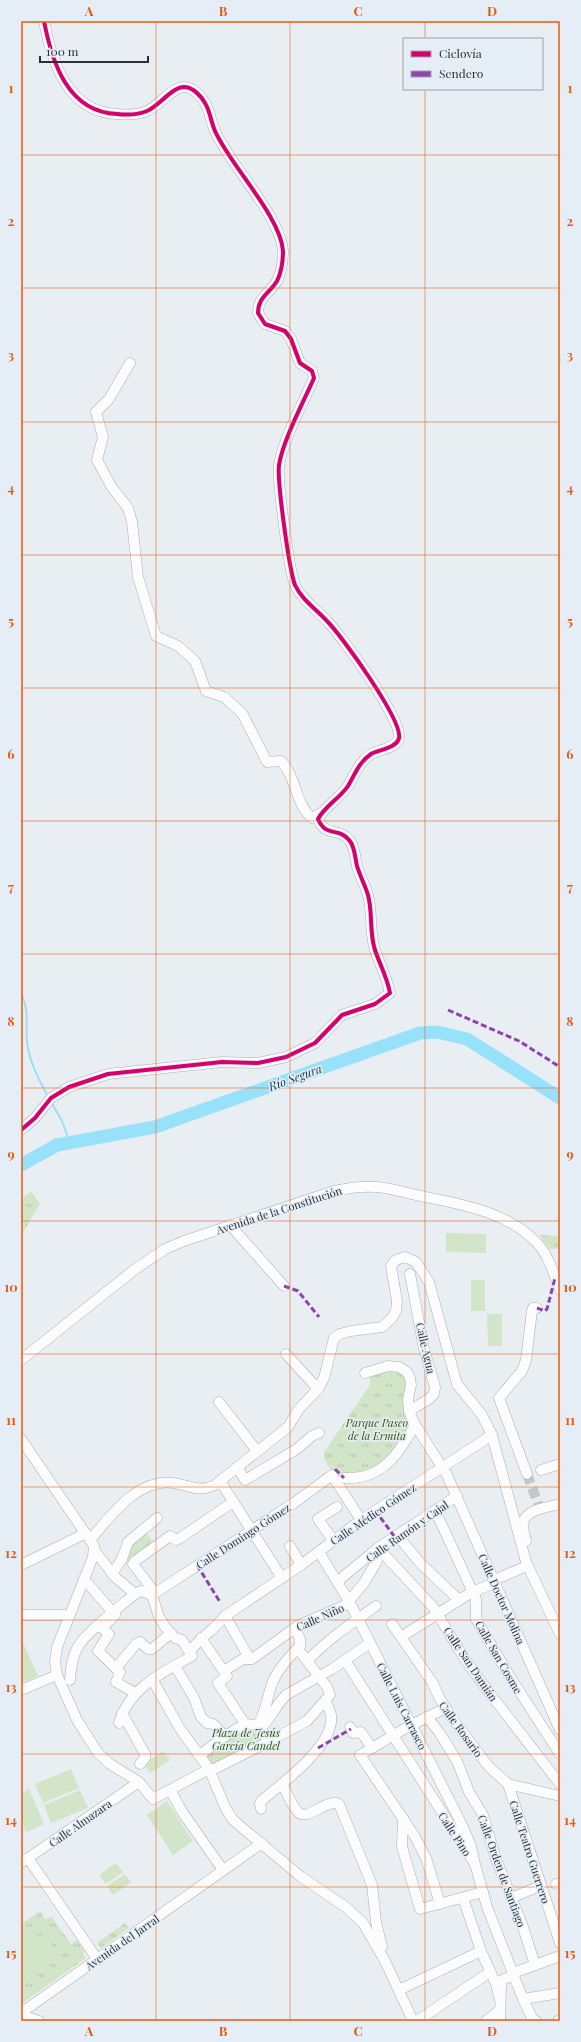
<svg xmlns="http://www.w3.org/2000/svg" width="581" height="2042" viewBox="0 0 581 2042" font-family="'Playfair Display',serif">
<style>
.park{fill:url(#park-tufts)}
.pitch{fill:#d2e5c9}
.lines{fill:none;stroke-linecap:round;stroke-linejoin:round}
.stream{stroke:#98e1fb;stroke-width:2}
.river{stroke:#98e1fb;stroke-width:13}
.minor-tunnel{stroke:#c3c8cd;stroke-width:10;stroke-dasharray:10 5;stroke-linecap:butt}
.minor-casing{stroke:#abafb3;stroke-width:11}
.minor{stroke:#fcfcfd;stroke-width:10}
.quiet{stroke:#8e44ad;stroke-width:3;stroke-dasharray:6 3;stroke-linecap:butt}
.cycleway-casing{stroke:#e5eef7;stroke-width:6}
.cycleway{stroke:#d6006c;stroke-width:4}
.grid{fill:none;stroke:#e8590c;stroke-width:1;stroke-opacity:0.55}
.labels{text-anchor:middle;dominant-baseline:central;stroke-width:3;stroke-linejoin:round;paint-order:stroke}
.street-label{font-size:11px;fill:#2c3033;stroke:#e5eef7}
.park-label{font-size:11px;font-style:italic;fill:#335403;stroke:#e5eef7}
.water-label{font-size:12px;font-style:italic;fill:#0e3d4b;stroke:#e5eef7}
.neatline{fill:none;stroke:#e8590c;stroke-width:1.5}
.grid-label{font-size:13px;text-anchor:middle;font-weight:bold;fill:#e8590c}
</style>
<defs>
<pattern id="park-tufts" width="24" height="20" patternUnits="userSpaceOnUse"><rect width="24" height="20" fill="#d2e5c9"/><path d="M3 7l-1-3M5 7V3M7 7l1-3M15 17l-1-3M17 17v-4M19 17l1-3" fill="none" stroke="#b4c5ad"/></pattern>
</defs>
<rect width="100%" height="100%" fill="#e9eef3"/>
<g class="park">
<polygon points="31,1191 40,1204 21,1236 21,1199"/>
<polygon points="539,1235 560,1236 560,1249 550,1249"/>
<polygon points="393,1368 407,1377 413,1427 402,1445 375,1469 338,1481 324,1459 324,1452 370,1385 370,1375"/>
<polygon points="143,1527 154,1545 131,1563 122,1556"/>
<polygon points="257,1725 268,1740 210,1771 200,1755 225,1736"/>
<polygon points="40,1911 45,1919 52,1917 71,1944 77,1940 85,1952 83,1954 86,1958 21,2004 21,1924"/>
<polygon points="125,1923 129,1928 101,1948 97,1943"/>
</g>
<g class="pitch">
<polygon points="446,1233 486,1234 486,1253 446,1252"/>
<rect x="471" y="1280" width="14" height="31"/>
<polygon points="487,1314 502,1314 502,1346 488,1346"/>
<polygon points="21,1638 38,1676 21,1683"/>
<polygon points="163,1751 170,1760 150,1773 144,1764"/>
<polygon points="71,1769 79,1788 43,1803 35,1784"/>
<polygon points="29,1789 44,1824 26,1832 21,1820 21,1793"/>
<polygon points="80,1790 88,1808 51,1823 44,1805"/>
<polygon points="167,1801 193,1841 173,1855 147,1815"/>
<polygon points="116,1863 123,1872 106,1884 99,1875"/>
<polygon points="125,1874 131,1882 113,1895 107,1886"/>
<polygon points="44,1933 58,1954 25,1977 21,1971 21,1949"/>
</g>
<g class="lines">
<g class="stream">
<path d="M21 994C31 1012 24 1029 28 1048 31 1066 40 1081 48 1097"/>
<polyline points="51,1102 62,1121 70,1143"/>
</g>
<polyline class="river" points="21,1165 57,1145 155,1127 420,1033 437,1032 467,1039 560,1098"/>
<polyline class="minor-tunnel" points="527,1474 540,1509"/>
<g class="minor-casing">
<g id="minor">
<path d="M130 363 109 399 96 412 103 437 97 460 111 486 128 508 132 522 138 577 156 636 178 646 195 661 206 691 224 697 242 713 267 762 281 761C297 778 295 804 312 818L321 813"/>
<path d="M21 1130 35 1118 51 1098 69 1087 108 1074 222 1062 258 1063 286 1057 315 1043 342 1015 375 1004 390 993C387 977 380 965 375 950 369 932 373 913 368 895 365 885 360 876 357 866 355 858 355 846 349 840 339 827 326 838 318 819 325 806 340 798 348 786 355 774 359 762 371 754 378 750 397 748 399 738 403 721 342 636 327 621 316 609 302 600 295 585 289 569 277 481 279 465 283 440 304 401 314 378L312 371 300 363 291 339 285 331 265 324 258 313C258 297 269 294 277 281 281 273 283 261 283 251 281 217 230 165 215 131 211 122 210 111 205 103 201 96 193 87 184 87 172 87 159 106 147 111 138 115 127 115 117 114 68 112 52 63 44 21"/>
<polyline points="230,1225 284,1286"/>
<polyline points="286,1354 318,1389"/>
<path d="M21 1360 134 1270 165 1249 184 1241 334 1191C348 1188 362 1186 376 1187 392 1188 406 1193 421 1196 461 1204 509 1212 538 1244 549 1256 554 1275 560 1290"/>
<polyline points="365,1373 388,1366 399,1367 407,1372 410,1378 411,1385 408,1399 409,1411 414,1423 447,1475 560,1730"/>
<polyline points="219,1402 257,1451"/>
<polyline points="409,1411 429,1399 434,1394 435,1387 424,1349 410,1274"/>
<polyline points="21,1439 94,1546 93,1557 57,1647 55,1662 57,1675 77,1720 98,1753 110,1764 139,1782 153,1799 209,1769"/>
<polyline points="237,1467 245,1480 297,1449 312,1436 319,1433"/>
<polyline points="541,1470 560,1464"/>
<polyline points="527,1474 499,1398 522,1371 526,1360 532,1311 533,1308 537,1308"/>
<path d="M344 1478C382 1480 398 1455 415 1425"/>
<polyline points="220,1481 282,1578"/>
<polyline points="435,1510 476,1599 476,1619 510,1677 560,1754"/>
<polyline points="397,1535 421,1564 459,1600"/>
<path d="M90 1540C110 1517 137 1478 173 1483 191 1485 196 1493 215 1485L288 1427 299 1409 318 1389 324 1378 334 1338 340 1334 351 1331 382 1327 392 1318 396 1311 397 1301 391 1266 396 1260 405 1257 416 1262 429 1282 457 1384 482 1415 492 1435 526 1562 560 1634"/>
<polyline points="333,1540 318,1519 337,1507"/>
<path d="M526 1541C525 1536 522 1527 523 1522 527 1509 549 1507 560 1504"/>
<polyline points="290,1546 301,1565"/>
<polyline points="378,1548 433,1607 466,1661 491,1695 560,1784"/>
<polyline points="95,1551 115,1577 135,1594"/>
<polyline points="319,1552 350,1603 461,1823 471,1846 474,1860"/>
<polyline points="21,1565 86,1533"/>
<polyline points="112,1574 122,1559 128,1542 157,1518"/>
<polyline points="84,1579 115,1615 102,1628 109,1634 98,1651 120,1672 116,1682 135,1693"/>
<polyline points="494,1580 527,1566"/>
<polyline points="338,1581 378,1548 457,1496"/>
<polyline points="155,1593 133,1564 135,1561 170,1536 176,1540 180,1538 233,1502"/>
<polyline points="152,1595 294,1503 332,1475 361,1520"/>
<polyline points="349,1601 364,1583 377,1561 372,1553"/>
<polyline points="21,1615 70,1615"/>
<polyline points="225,1616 250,1659"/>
<polyline points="392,1624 432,1682 440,1699 452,1718 489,1767 508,1784 560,1796"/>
<polyline points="401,1637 472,1592 495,1583"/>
<polyline points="201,1638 227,1676 218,1683 245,1724"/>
<path d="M190 1651C200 1638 215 1629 225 1616L301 1565 361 1520 492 1435"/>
<polyline points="345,1660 475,1864 487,1907 523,1999 532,2018 536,2021"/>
<path d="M307 1661C328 1639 352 1623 376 1606"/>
<polyline points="175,1666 194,1698 201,1717 207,1723 213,1724 225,1736"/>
<polyline points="116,1668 136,1644 140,1642 148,1649 152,1649 171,1633"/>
<polyline points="224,1671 243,1659 252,1659 299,1625 350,1603"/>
<polyline points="152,1679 179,1727 209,1769 226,1809 233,1820 300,1876 347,1908 363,1923 385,1961 413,2021"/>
<path d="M70 1680C71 1669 72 1656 78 1647 85 1633 122 1605 135 1594L141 1591 152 1595"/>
<polyline points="21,1690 57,1675"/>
<polyline points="122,1713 145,1754 145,1758 140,1764"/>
<polyline points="427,1717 439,1732 457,1761 469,1792 483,1815 496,1859 522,1924 535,1965"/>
<path d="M119 1723C130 1687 162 1673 192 1656L182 1640 175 1638 166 1628 159 1617 152 1595"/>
<path d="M257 1725C267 1712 266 1699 272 1684 276 1671 290 1656 300 1646V1639L295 1628"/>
<polyline points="350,1727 353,1733 361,1732 372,1748"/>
<path d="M261 1728C271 1718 276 1705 286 1695L332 1669 370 1643"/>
<polyline points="268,1740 275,1738 307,1721 330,1695 327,1687 298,1649"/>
<polyline points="200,1755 225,1736 245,1724 257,1725 268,1740 264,1744 210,1771"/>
<path d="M282 1784C287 1792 291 1805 298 1812 308 1822 326 1798 339 1804L372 1885 376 1922 382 1947"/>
<polyline points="508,1784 560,1943"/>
<polyline points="170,1790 183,1813 223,1870"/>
<path d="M261 1809 260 1803 262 1800C282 1784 336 1744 331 1715 330 1710 327 1705 325 1701"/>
<polyline points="403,1818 402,1847 420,1909 483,1892"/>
<polyline points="28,1858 97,1959"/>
<polyline points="21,1863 139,1782"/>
<polyline points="556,1884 560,1883"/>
<polyline points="463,1898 481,1951 496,1984 500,2000"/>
<polyline points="511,1898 540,1886"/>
<polyline points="440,1904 426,1858 414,1835 360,1755 411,1725 446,1708"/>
<polyline points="513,1973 560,1956"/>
<polyline points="399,1990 481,1951"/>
<polyline points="523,1999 560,1993"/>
<polyline points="21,2013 262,1843"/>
<polyline points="21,2015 39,2021"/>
<polyline points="417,2021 490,1972"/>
<polyline points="486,2021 499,2011"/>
<polyline points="500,2021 501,1984 502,1980 514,1975"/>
<polyline points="558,2021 560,2020"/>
</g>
</g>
<use href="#minor" class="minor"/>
<g class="quiet">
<polyline points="448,1010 519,1041 560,1067"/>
<polyline points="284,1286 298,1291 319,1317"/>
<polyline points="537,1308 545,1311 547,1309 555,1278"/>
<polyline points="335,1471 336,1470 344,1478"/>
<polyline points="375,1510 394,1536"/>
<polyline points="197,1565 220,1602"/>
<polyline points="318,1748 351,1729"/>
</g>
<g class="cycleway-casing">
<path id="cycleway" d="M21 1130 35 1118 51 1098 69 1087 108 1074 222 1062 258 1063 286 1057 315 1043 342 1015 375 1004 390 993C387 977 380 965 375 950 369 932 373 913 368 895 365 885 360 876 357 866 355 858 355 846 349 840 339 827 326 838 318 819 325 806 340 798 348 786 355 774 359 762 371 754 378 750 397 748 399 738 403 721 342 636 327 621 316 609 302 600 295 585 289 569 277 481 279 465 283 440 304 401 314 378L312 371 300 363 291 339 285 331 265 324 258 313C258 297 269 294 277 281 281 273 283 261 283 251 281 217 230 165 215 131 211 122 210 111 205 103 201 96 193 87 184 87 172 87 159 106 147 111 138 115 127 115 117 114 68 112 52 63 44 21"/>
</g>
<use href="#cycleway" class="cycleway"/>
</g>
<path class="grid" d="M156 21V2021M290 21V2021M425 21V39M425 89V2021M21 155H560M21 288H560M21 422H560M21 555H560M21 688H560M21 821H560M21 954H560M21 1088H560M21 1221H560M21 1354H560M21 1487H560M21 1620H560M21 1754H560M21 1887H560"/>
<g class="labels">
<g class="street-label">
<text transform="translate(279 1210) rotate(-18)">Avenida de la Constitución</text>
<text transform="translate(426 1348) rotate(77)">Calle Agua</text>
<text transform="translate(373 1514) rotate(-34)">Calle Médico Gómez</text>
<text transform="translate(407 1531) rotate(-35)">Calle Ramón y Cajal</text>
<text transform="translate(243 1536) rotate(-33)">Calle Domingo Gómez</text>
<text transform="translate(502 1599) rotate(66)">Calle Doctor Molina</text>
<text transform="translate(320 1617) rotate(-24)">Calle Niño</text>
<text transform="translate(499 1657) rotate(60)">Calle San Cosme</text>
<text transform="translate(471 1664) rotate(56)">Calle San Damián</text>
<text transform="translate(402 1706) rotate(63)">Calle Luis Carrasco</text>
<text transform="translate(461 1729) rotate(54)">Calle Rosario</text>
<text transform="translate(80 1823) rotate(-35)">Calle Almazara</text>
<text transform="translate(455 1834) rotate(57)">Calle Pino</text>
<text transform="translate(530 1852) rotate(72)">Calle Teatro Guerrero</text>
<text transform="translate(502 1871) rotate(70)">Calle Orden de Santiago</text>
<text transform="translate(122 1942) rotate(-35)">Avenida del Jarral</text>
</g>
<g class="park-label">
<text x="377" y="1422">Parque Paseo<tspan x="377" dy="13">de la Ermita</tspan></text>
<text x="246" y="1732">Plaza de Jesús<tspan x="246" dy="13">García Candel</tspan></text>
</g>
<g class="water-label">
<text transform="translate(295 1077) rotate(-20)">Río Segura</text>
</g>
</g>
<rect width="581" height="2042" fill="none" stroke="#e5eef7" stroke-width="44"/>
<rect x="403" y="38" width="140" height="52" fill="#e5eef7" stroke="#9ba2a9"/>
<rect x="411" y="51" width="20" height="6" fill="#d6006c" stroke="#9ba2a9"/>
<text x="439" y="58" font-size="12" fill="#2c3033">Ciclovía</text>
<rect x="411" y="71" width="20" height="6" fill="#8e44ad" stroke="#9ba2a9"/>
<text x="439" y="78" font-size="12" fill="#2c3033">Sendero</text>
<path d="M40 56v6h108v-6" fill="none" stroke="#2c3033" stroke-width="2"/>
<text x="46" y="56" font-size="12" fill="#2c3033" stroke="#e5eef7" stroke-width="3" paint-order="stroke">100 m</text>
<rect x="22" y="22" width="537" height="1998" class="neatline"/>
<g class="grid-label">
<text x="89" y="16">A</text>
<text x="223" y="16">B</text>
<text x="358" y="16">C</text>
<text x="492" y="16">D</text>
<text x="11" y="93">1</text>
<text x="570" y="93">1</text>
<text x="11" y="226">2</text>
<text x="570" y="226">2</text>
<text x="11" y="360">3</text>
<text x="570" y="360">3</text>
<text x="11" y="493">4</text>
<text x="570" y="493">4</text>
<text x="11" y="626">5</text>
<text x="570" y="626">5</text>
<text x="11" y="759">6</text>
<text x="570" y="759">6</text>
<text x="11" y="892">7</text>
<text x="570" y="892">7</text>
<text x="11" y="1026">8</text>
<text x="570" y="1026">8</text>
<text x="11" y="1159">9</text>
<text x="570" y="1159">9</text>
<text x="11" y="1292">10</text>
<text x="570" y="1292">10</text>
<text x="11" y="1425">11</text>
<text x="570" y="1425">11</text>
<text x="11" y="1558">12</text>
<text x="570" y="1558">12</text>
<text x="11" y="1692">13</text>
<text x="570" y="1692">13</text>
<text x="11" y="1825">14</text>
<text x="570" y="1825">14</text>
<text x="11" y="1958">15</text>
<text x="570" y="1958">15</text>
<text x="89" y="2036">A</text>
<text x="223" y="2036">B</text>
<text x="358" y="2036">C</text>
<text x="492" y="2036">D</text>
</g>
</svg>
